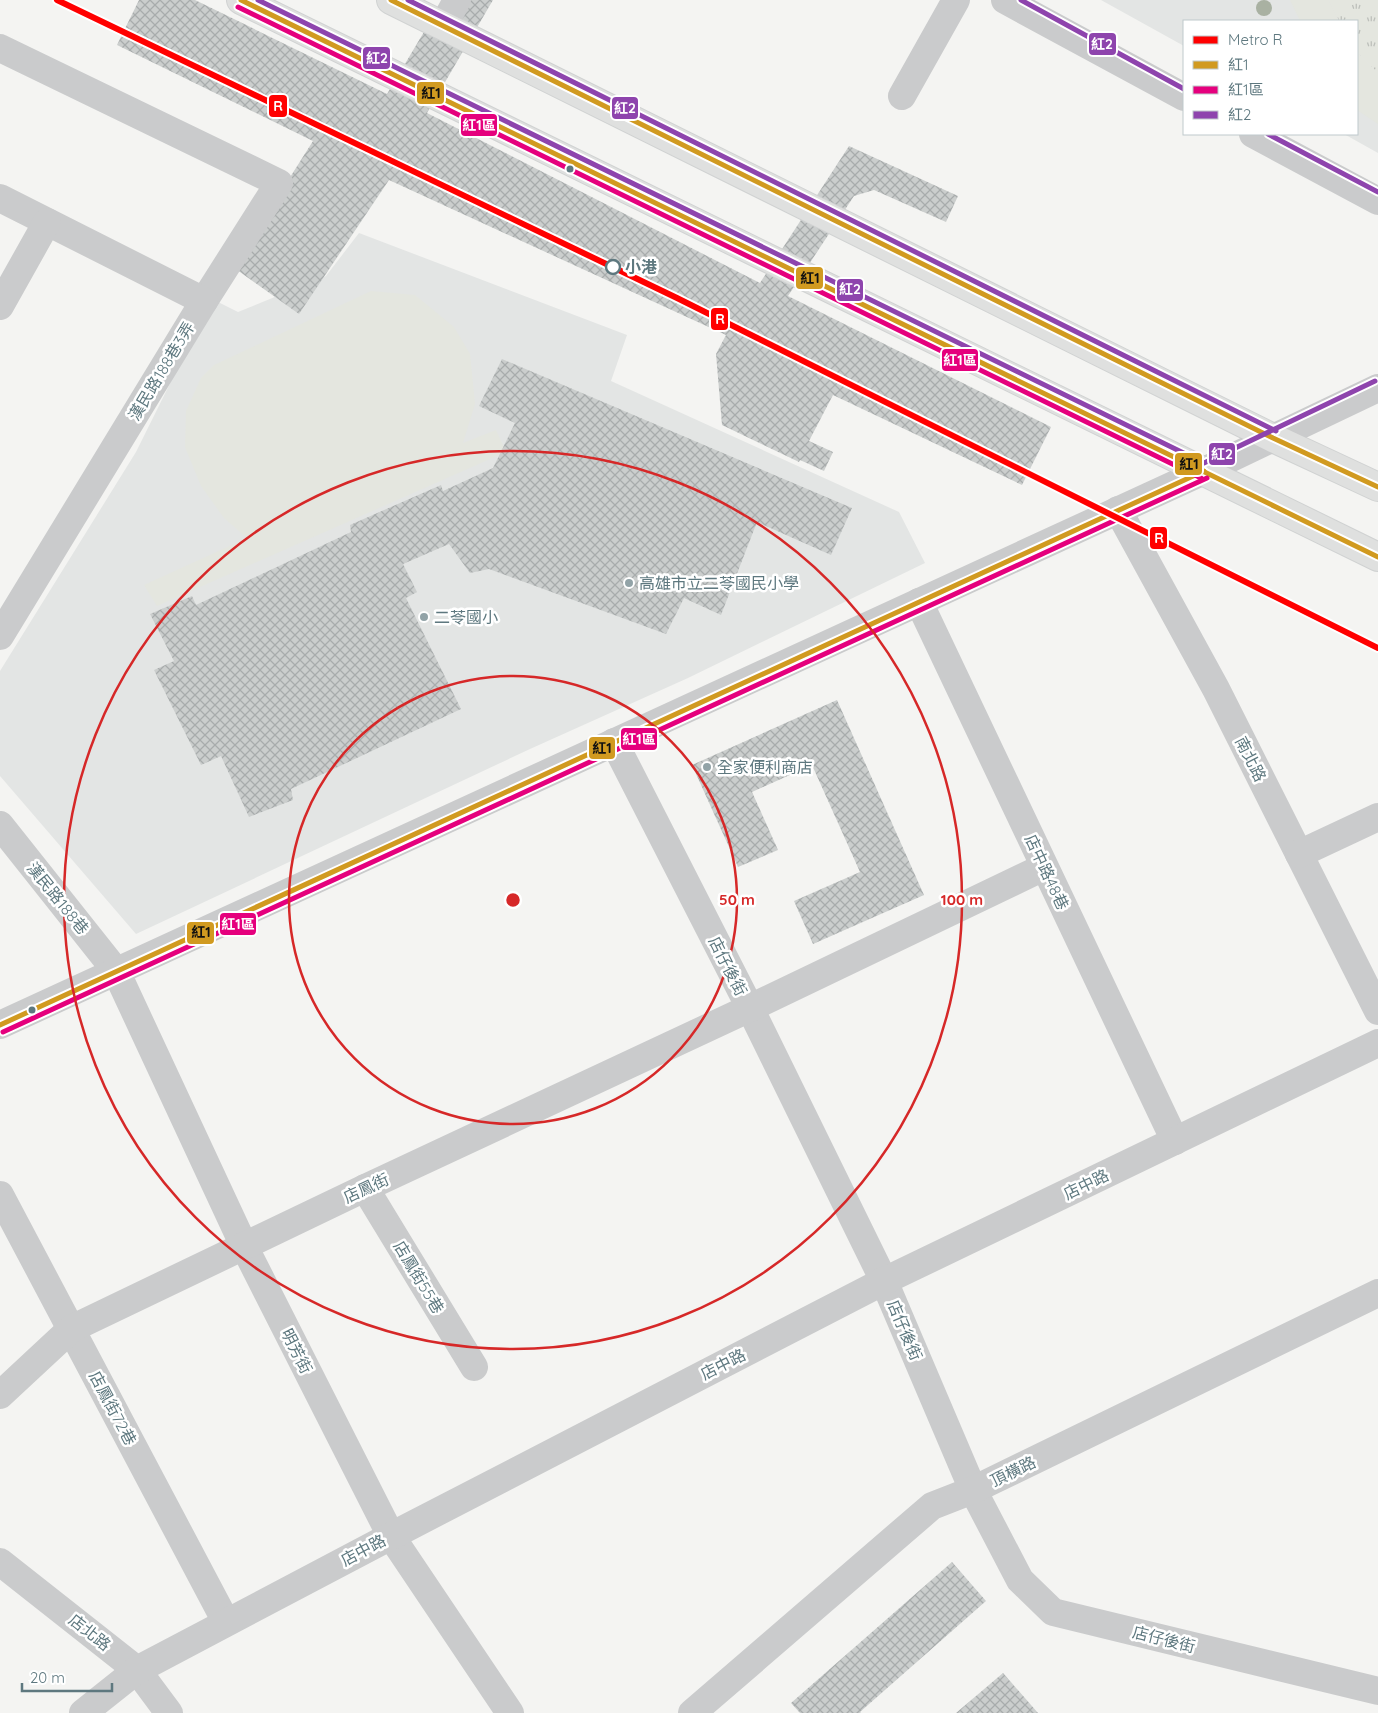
<svg xmlns="http://www.w3.org/2000/svg" width="1378" height="1713" viewBox="0 0 1378 1713" font-family="Quicksand,'Noto Sans TC',sans-serif">
<style>
.built{fill:#e3e5e4}
.grass{fill:url(#grass-tufts)}
.green{fill:#e4e6df}
.building{fill:url(#building-cross-hatch)}
.lines{fill:none;stroke-linecap:round;stroke-linejoin:round}
.major-casing{stroke:#d0d2d2;stroke-width:30}
.minor{stroke:#cacbcc;stroke-width:28}
.major{stroke:#dfe0df;stroke-width:28}
.bus-1-casing{stroke:#fff;stroke-width:9}
.bus-2-casing{stroke:#fff;stroke-width:9}
.bus-3-casing{stroke:#fff;stroke-width:9}
.bus-1{stroke:#d19a20;stroke-width:5}
.bus-2{stroke:#e5007d;stroke-width:5}
.bus-3{stroke:#8e44ad;stroke-width:5}
.metro-1-casing{stroke:#fff;stroke-width:10}
.metro-1{stroke:#f00;stroke-width:6}
.tree{fill:#a9b1a2}
.ring{fill:none;stroke:#d62828;stroke-width:2.5}
.bus-dot{fill:#5e787f;stroke:#fff;stroke-width:2}
.stop-dot{fill:#fff;stroke:#5e787f;stroke-width:2.5}
.poi-dot{fill:#92a3a7;stroke:#fff;stroke-width:2}
.labels{text-anchor:middle;dominant-baseline:central;stroke-width:5;stroke-linejoin:round;paint-order:stroke}
.stop-label{font-size:16px;font-weight:bold;fill:#5e787f;stroke:#fff;text-anchor:start}
.street-label{font-size:16px;fill:#5e787f;stroke:#fff}
.poi-label{font-size:16px;fill:#5e787f;stroke:#fff;text-anchor:start}
.centre{fill:#d62828;stroke:#fff;stroke-width:2.5}
.ring-label{font-size:15px;text-anchor:middle;font-weight:bold;fill:#d62828;stroke:#fff;stroke-width:5;stroke-linejoin:round;paint-order:stroke}
.line-badge{stroke:#fff;stroke-width:2}
.badge-label{font-size:14px;text-anchor:middle;font-weight:bold;fill:#fff}
.pale-badge-label{font-size:14px;text-anchor:middle;font-weight:bold;fill:#111}
</style>
<defs>
<pattern id="grass-tufts" width="24" height="20" patternUnits="userSpaceOnUse" patternTransform="scale(1.25)"><rect width="24" height="20" fill="#e4e6df"/><path d="M3 7l-1-3M5 7V3M7 7l1-3M15 17l-1-3M17 17v-4M19 17l1-3" fill="none" stroke="#bcbfba"/></pattern>
<pattern id="building-cross-hatch" width="8" height="8" patternUnits="userSpaceOnUse" patternTransform="scale(1.25)"><rect width="8" height="8" fill="#cbcecd"/><path d="M0 0l8 8M0 8l8-8" fill="none" stroke="#a8acac"/></pattern>
</defs>
<rect width="100%" height="100%" fill="#f4f4f2"/>
<g class="built">
<polygon points="1101,0 1378,0 1378,153 1344,134 1357,134 1357,21 1184,21 1184,46"/>
<polygon points="359,233 627,335 611,381 899,512 925,563 688,678 530,749 136,934 0,776 0,671 136,452 212,299 238,312 326,276"/>
</g>
<polygon class="grass" points="1329,0 1378,0 1378,73 1357,52 1357,21 1339,21"/>
<g class="green">
<polygon points="1290,0 1329,0 1339,21 1300,21"/>
<polygon points="1357,52 1378,73 1378,124 1357,110"/>
<polygon points="371,291 415,295 454,327 470,354 475,404 463,443 496,430 506,452 157,606 144,585 247,538 224,518 201,486 185,447 186,411 201,378 214,365"/>
</g>
<g class="building">
<polygon points="139,0 195,0 387,94 443,0 493,0 427,113 760,283 849,146 958,196 946,222 874,190 854,196 788,296 1051,427 1022,485 833,395 809,441 833,452 824,471 800,460 799,462 722,425 716,354 726,335 389,180 299,314 233,267 313,141 117,45"/>
<polygon points="502,359 852,508 831,555 757,522 721,615 684,598 666,634 489,569 470,573 449,544 403,564 417,592 406,598 461,709 291,789 293,800 249,817 221,756 201,765 154,670 174,661 150,614 192,596 196,605 351,532 350,525 441,485 443,491 493,468 515,423 479,406"/>
<polygon points="837,700 924,895 813,944 794,901 860,872 812,765 752,792 778,850 738,867 692,765"/>
<polygon points="952,1562 986,1601 860,1712 861,1713 800,1713 791,1703"/>
<polygon points="1003,1673 1038,1713 956,1713"/>
</g>
<g class="lines">
<g class="major-casing">
<g id="major">
<polyline points="241,0 1378,557"/>
<polyline points="391,0 1273,438 1378,487"/>
</g>
</g>
<g class="minor">
<polyline points="1005,0 1184,97"/>
<polyline points="443,26 457,0"/>
<polyline points="0,48 279,183 204,301"/>
<polyline points="902,96 956,0"/>
<polyline points="1253,134 1378,201"/>
<polyline points="0,198 204,301 0,636"/>
<polyline points="0,306 47,222"/>
<polyline points="1118,510 1216,689 1378,1011"/>
<polyline points="919,602 1175,1141"/>
<polyline points="614,742 750,1008 884,1281 973,1490 1020,1580 1053,1612 1378,1691"/>
<polyline points="0,825 116,971 244,1246 391,1536 510,1713"/>
<polyline points="1299,854 1378,817"/>
<polyline points="0,1025 1204,471 1378,388"/>
<polyline points="365,1188 474,1367"/>
<polyline points="0,1195 226,1622"/>
<polyline points="0,1395 71,1329 365,1188 750,1008 1044,867"/>
<polyline points="0,1562 137,1670 169,1713"/>
<polyline points="83,1713 137,1670 391,1536 884,1281 1378,1043"/>
<polyline points="692,1713 932,1506 973,1490 1378,1293"/>
</g>
<use href="#major" class="major"/>
<g class="bus-1-casing">
<g id="bus-1">
<polyline points="241,0 1378,557"/>
<polyline points="391,0 1273,438 1378,487"/>
<polyline points="0,1025 1204,471"/>
</g>
</g>
<g class="bus-2-casing">
<g id="bus-2">
<polyline points="238,7 1201,478"/>
<polyline points="3,1032 1207,478"/>
</g>
</g>
<g class="bus-3-casing">
<g id="bus-3">
<polyline points="258,0 1204,463 1375,381"/>
<polyline points="408,0 1276,431"/>
<polyline points="1021,0 1184,89"/>
<polyline points="1268,134 1378,192"/>
</g>
</g>
<use href="#bus-1" class="bus-1"/>
<use href="#bus-2" class="bus-2"/>
<use href="#bus-3" class="bus-3"/>
<g class="metro-1-casing">
<polyline id="metro-1" points="57,0 677,298 1378,648"/>
</g>
<use href="#metro-1" class="metro-1"/>
</g>
<circle class="tree" cx="1264" cy="8" r="8"/>
<g class="ring">
<circle cx="513" cy="900" r="224"/>
<circle cx="513" cy="900" r="449"/>
</g>
<g class="bus-dot">
<circle cx="570" cy="169" r="4.5"/>
<circle cx="32" cy="1010" r="4.5"/>
</g>
<circle class="stop-dot" cx="613" cy="267" r="7"/>
<g class="poi-dot">
<circle cx="629" cy="583" r="5"/>
<circle cx="424" cy="617" r="5"/>
<circle cx="707" cy="767" r="5"/>
</g>
<g class="labels">
<g class="stop-label">
<text x="625" y="267">小港</text>
</g>
<g class="street-label">
<text transform="translate(161 371) rotate(-59)">漢民路188巷3弄</text>
<text transform="translate(1251 759) rotate(63)">南北路</text>
<text transform="translate(1047 872) rotate(65)">店中路48巷</text>
<text transform="translate(58 898) rotate(51)">漢民路188巷</text>
<text transform="translate(728 966) rotate(63)">店仔後街</text>
<text transform="translate(1086 1184) rotate(-26)">店中路</text>
<text transform="translate(366 1188) rotate(-25)">店鳳街</text>
<text transform="translate(419 1277) rotate(59)">店鳳街55巷</text>
<text transform="translate(905 1330) rotate(67)">店仔後街</text>
<text transform="translate(297 1351) rotate(63)">明芳街</text>
<text transform="translate(723 1364) rotate(-27)">店中路</text>
<text transform="translate(113 1408) rotate(62)">店鳳街72巷</text>
<text transform="translate(1013 1471) rotate(-26)">頂橫路</text>
<text transform="translate(363 1550) rotate(-28)">店中路</text>
<text transform="translate(90 1632) rotate(38)">店北路</text>
<text transform="translate(1164 1639) rotate(14)">店仔後街</text>
</g>
<g class="poi-label">
<text x="639" y="583">高雄市立二苓國民小學</text>
<text x="434" y="617">二苓國小</text>
<text x="717" y="767">全家便利商店</text>
</g>
</g>
<circle cx="513" cy="900" r="8" class="centre"/>
<g class="ring-label">
<text x="737" y="905">50 m</text>
<text x="962" y="905">100 m</text>
</g>
<g class="line-badge">
<rect x="1088" y="32" width="29" height="24" rx="5" fill="#8e44ad"/>
<rect x="362" y="46" width="29" height="24" rx="5" fill="#8e44ad"/>
<rect x="416" y="81" width="29" height="24" rx="5" fill="#d19a20"/>
<rect x="268" y="94" width="20" height="24" rx="5" fill="#f00"/>
<rect x="611" y="96" width="28" height="24" rx="5" fill="#8e44ad"/>
<rect x="460" y="113" width="38" height="24" rx="5" fill="#e5007d"/>
<rect x="795" y="266" width="29" height="24" rx="5" fill="#d19a20"/>
<rect x="836" y="278" width="28" height="24" rx="5" fill="#8e44ad"/>
<rect x="710" y="307" width="19" height="24" rx="5" fill="#f00"/>
<rect x="941" y="348" width="38" height="24" rx="5" fill="#e5007d"/>
<rect x="1208" y="442" width="28" height="24" rx="5" fill="#8e44ad"/>
<rect x="1174" y="452" width="29" height="24" rx="5" fill="#d19a20"/>
<rect x="1149" y="526" width="19" height="24" rx="5" fill="#f00"/>
<rect x="620" y="727" width="38" height="24" rx="5" fill="#e5007d"/>
<rect x="588" y="736" width="28" height="24" rx="5" fill="#d19a20"/>
<rect x="219" y="912" width="38" height="24" rx="5" fill="#e5007d"/>
<rect x="186" y="921" width="29" height="24" rx="5" fill="#d19a20"/>
</g>
<g class="badge-label">
<text x="1102" y="49">紅2</text>
<text x="377" y="63">紅2</text>
<text x="278" y="111">R</text>
<text x="625" y="113">紅2</text>
<text x="479" y="130">紅1區</text>
<text x="850" y="294">紅2</text>
<text x="720" y="324">R</text>
<text x="960" y="365">紅1區</text>
<text x="1222" y="459">紅2</text>
<text x="1159" y="543">R</text>
<text x="639" y="744">紅1區</text>
<text x="238" y="929">紅1區</text>
</g>
<g class="pale-badge-label">
<text x="431" y="98">紅1</text>
<text x="810" y="283">紅1</text>
<text x="1189" y="469">紅1</text>
<text x="602" y="753">紅1</text>
<text x="201" y="937">紅1</text>
</g>
<rect x="1183" y="20" width="175" height="115" fill="#ffffff" stroke="#bfc9cc"/>
<rect x="1193" y="36" width="25" height="8" fill="#ff0000" stroke="#bfc9cc"/>
<text x="1228" y="45" font-size="15" fill="#5e787f">Metro R</text>
<rect x="1193" y="61" width="25" height="8" fill="#d19a20" stroke="#bfc9cc"/>
<text x="1228" y="70" font-size="15" fill="#5e787f">紅1</text>
<rect x="1193" y="86" width="25" height="8" fill="#e5007d" stroke="#bfc9cc"/>
<text x="1228" y="95" font-size="15" fill="#5e787f">紅1區</text>
<rect x="1193" y="111" width="25" height="8" fill="#8e44ad" stroke="#bfc9cc"/>
<text x="1228" y="120" font-size="15" fill="#5e787f">紅2</text>
<path d="M22 1683v8h90v-8" fill="none" stroke="#5e787f" stroke-width="2.5"/>
<text x="30" y="1683" font-size="15" fill="#5e787f" stroke="#ffffff" stroke-width="4" paint-order="stroke">20 m</text>
</svg>
